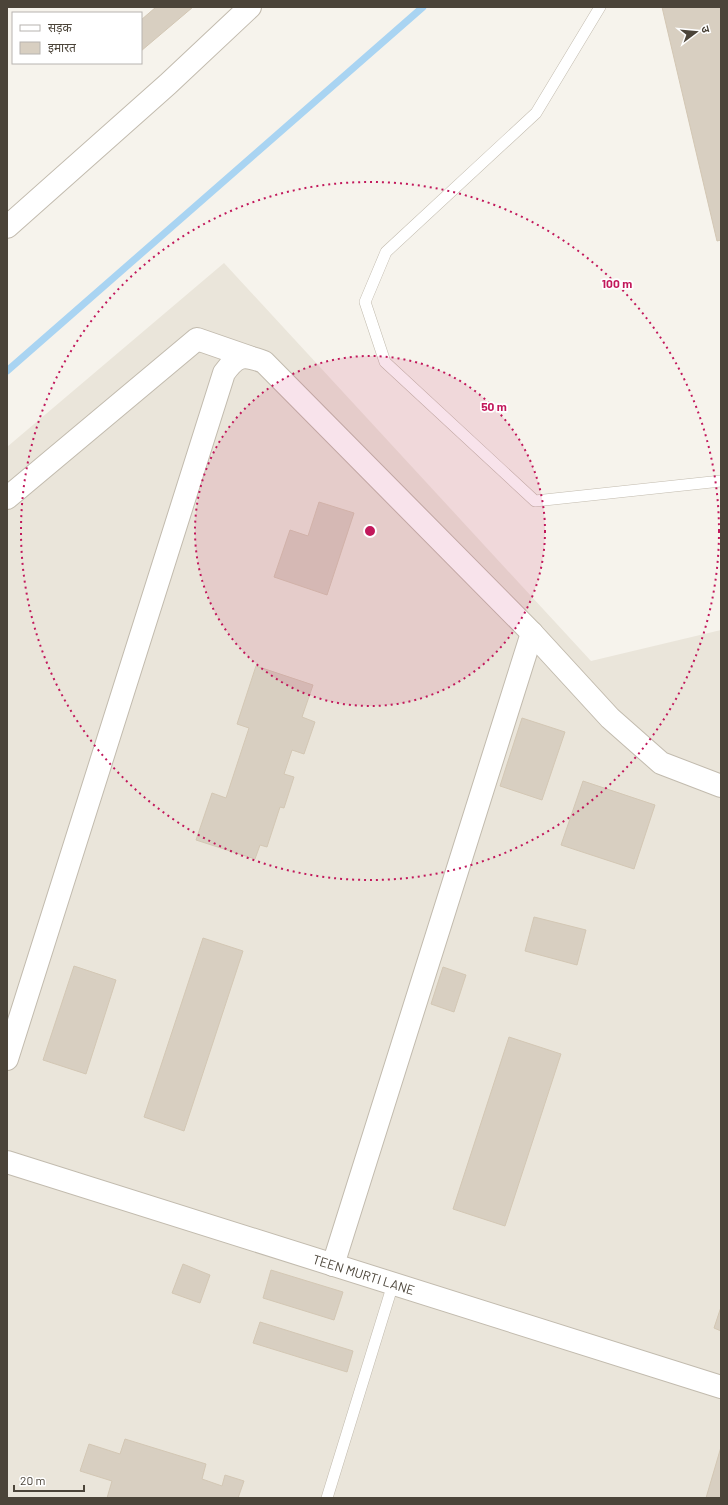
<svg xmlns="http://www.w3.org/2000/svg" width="728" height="1505" viewBox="0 0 728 1505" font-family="Barlow,'Noto Sans Devanagari',sans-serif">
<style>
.residential{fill:#eae5da}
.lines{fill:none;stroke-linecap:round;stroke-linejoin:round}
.stream{stroke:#a9d4f2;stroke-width:7}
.building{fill:#d8cfc1;stroke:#d3c7b4}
.lane-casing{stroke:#c2bbae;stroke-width:12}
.street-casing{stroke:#c2bbae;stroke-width:24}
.lane{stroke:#fff;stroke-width:11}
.street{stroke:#fff;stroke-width:22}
.ring{fill:none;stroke:#c2185b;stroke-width:2;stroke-dasharray:2 4}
.labels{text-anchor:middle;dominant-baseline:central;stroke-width:3.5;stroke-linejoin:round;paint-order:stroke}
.street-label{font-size:13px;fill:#4b4439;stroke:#fff}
.centre{fill:#c2185b;stroke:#fff;stroke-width:2}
.ring-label{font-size:12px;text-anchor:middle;font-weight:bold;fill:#c2185b;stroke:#fff;stroke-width:3.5;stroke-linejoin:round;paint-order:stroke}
</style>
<rect width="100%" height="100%" fill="#f6f3ec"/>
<polygon class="residential" points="224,263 591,661 721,630 721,1498 7,1498 7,447"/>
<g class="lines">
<polyline class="stream" points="7,371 423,7"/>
</g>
<g class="building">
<polygon points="156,7 193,7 141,51 141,20"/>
<polygon points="662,7 721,7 721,240 717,241"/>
<polygon points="319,502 354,513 327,595 274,577 290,530 308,536"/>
<polygon points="256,666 313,685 302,717 315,722 304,754 292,750 284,774 294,777 284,808 280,807 267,847 260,845 255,859 196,840 212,793 226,798 249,728 237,724"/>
<polygon points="522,718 565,732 542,800 500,786"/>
<polygon points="583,781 655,805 634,869 561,845"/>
<polygon points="534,917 586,930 577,965 525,951"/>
<polygon points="203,938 243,951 184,1131 144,1117"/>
<polygon points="74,966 116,980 86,1074 43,1060"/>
<polygon points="443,967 466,975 454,1012 431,1004"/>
<polygon points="509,1037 561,1054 505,1226 453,1209"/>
<polygon points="183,1264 210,1275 200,1303 172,1293"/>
<polygon points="271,1270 343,1292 334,1320 263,1298"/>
<polygon points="721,1307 721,1331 714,1328"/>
<polygon points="260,1322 353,1351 347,1372 253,1343"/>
<polygon points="125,1439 206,1464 202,1479 222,1486 225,1475 244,1481 238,1498 107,1498 112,1481 80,1471 89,1444 120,1454"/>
<polygon points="721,1447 721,1498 706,1498"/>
</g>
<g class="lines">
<g class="lane-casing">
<g id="lane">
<polyline points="600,7 536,113 386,252 365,302 385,362 535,501 721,481"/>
<polyline points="327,1498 393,1284"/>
</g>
</g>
<g class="street-casing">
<g id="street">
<polyline points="7,227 168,84 250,7"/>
<polyline points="7,498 197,339 249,357"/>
<path d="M7 1059 224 373C237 355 243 354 264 362L532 633 610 718 661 763 721 786"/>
<path id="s1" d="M7 1162 721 1387"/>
<polyline points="333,1265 532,633"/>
</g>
</g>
<use href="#lane" class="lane"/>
<use href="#street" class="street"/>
</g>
<circle cx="370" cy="531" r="175" fill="#c2185b" fill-opacity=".12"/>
<g class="ring">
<circle cx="370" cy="531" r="175"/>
<circle cx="370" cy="531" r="349"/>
</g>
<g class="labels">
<g class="street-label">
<text stroke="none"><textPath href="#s1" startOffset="374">TEEN MURTI LANE</textPath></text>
</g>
</g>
<circle cx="370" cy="531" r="6" class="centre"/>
<g class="ring-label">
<text x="617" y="288">100 m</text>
<text x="494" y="411">50 m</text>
</g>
<rect width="728" height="1505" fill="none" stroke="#4b4439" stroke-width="16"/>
<rect x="12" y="12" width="130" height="52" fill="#ffffff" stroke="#b7b4b0"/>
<rect x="20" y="25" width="20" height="6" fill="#ffffff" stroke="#b7b4b0"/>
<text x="48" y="32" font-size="12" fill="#4b4439">सड़क</text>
<rect x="20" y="42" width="20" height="12" fill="#d8cfc1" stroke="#b7b4b0"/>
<text x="48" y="52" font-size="12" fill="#4b4439">इमारत</text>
<g transform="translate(696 32) rotate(74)" stroke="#ffffff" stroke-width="3" paint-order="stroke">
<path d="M0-3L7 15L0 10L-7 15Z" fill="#4b4439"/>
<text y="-6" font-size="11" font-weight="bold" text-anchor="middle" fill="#4b4439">उ</text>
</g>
<path d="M14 1485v6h70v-6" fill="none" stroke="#4b4439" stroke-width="2"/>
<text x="20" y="1485" font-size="12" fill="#4b4439" stroke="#ffffff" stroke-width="3" paint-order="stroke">20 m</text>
</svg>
